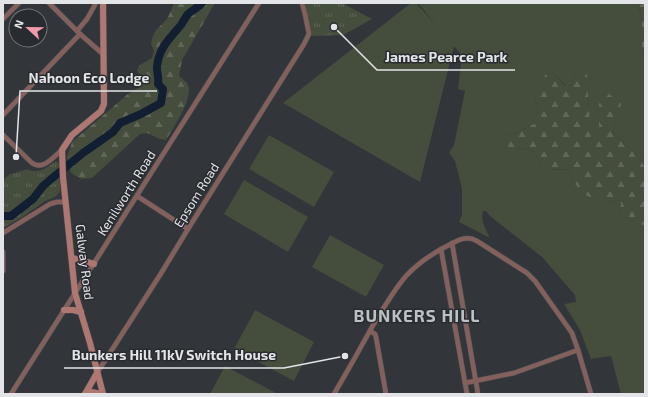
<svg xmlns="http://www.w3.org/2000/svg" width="648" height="397" viewBox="0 0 648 397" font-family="'Exo 2',sans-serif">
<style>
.grass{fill:#454d3c}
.forest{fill:url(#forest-firs)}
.park{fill:url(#park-tufts)}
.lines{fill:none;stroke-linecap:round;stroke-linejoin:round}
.river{stroke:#121f33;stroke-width:8}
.street-casing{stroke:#4e5155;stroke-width:5.5}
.secondary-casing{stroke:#4e5155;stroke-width:7}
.street{stroke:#83605c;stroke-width:4.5}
.secondary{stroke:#ae7771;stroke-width:6}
.labels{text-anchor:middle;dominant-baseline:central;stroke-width:3;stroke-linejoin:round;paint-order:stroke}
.street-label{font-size:13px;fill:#e2e4e7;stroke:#282b2f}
.district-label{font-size:17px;font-weight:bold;letter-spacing:1px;fill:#bcc1c6;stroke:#282b2f}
.leader{fill:none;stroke:#e2e4e7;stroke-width:1.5}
.callout-dot{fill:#e2e4e7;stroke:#282b2f;stroke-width:1.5}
.callout-label{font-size:14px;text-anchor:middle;font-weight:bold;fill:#e2e4e7;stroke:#282b2f;stroke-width:3;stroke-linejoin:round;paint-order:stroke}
</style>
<defs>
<pattern id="forest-firs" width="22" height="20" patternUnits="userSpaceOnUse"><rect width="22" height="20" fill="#454d3c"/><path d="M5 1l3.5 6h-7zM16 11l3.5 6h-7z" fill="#606658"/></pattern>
<pattern id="park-tufts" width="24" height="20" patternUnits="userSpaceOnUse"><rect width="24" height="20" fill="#454d3c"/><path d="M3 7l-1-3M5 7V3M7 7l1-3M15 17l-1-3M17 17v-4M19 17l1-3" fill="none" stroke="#606658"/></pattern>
</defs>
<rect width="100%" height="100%" fill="#323539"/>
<g class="grass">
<path d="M411 3H416L436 25 418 3H638L642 20V49L645 57V167L636 154 615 135 613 131 620 113 599 112V142H590L588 89 578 72 570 86H566L553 73 534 93 538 110 534 124C525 128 517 133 507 136L514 149 522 148 535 152 542 166 552 170 566 169 570 170 573 182 608 203 618 200 621 203V207L619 211 645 225V394H621L611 356 591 359 580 330 564 304 576 302 575 295 542 257 490 216 486 211H483C480 220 486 230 490 238L459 222 462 214V189L455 161 449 153 454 145 465 91 458 89 462 56 454 46 420 182 283 103Z"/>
<polygon points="269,135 334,172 314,207 249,169"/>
<polygon points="244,180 308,217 288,252 224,214"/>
<polygon points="330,235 384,265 366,297 312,267"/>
<polygon points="255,310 314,342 294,381 234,349"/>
<polygon points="225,366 278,394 210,394"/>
</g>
<g class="forest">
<path d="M174 3H215L182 60 179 76C181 78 187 82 188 85 194 97 173 129 166 140L160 139 147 133 140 134 92 178 81 179 71 173 67 157 72 142 128 94 140 87 142 79 137 70 140 65 152 58 154 51 151 44C154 29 157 30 166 20 169 16 172 8 174 3Z"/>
<polygon points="638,3 645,3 645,57 642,49 642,20"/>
<path d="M583 70 587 74 591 142H599V104L603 97 609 94 621 103 620 113 613 131 615 135 636 154 645 167V225C634 224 626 223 619 214 619 210 621 208 621 203L618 200 608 203 587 196 573 182 570 170 566 169 545 170 542 166 535 152 522 148 514 149 507 146 505 142 507 136C517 133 525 128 534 124L538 110 534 93 537 86 547 73H553L565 86H570L578 72Z"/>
</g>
<g class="park">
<polygon points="305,3 342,3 372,19 343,35 312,36"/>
<path d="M56 161 60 164V192L55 197 45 201 24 216 3 228V180L10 174 15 173 27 169C39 175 47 167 56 161Z"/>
</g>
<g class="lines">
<path class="river" d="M3 216H11L33 199 43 186 56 175 83 153 113 132 120 123 141 114 161 103 163 89 158 84C159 78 157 73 157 68 158 49 169 39 181 25 183 22 185 18 188 14 192 10 198 8 202 3"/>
<g class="street-casing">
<g id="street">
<polyline points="49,3 80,34 104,55"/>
<polyline points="3,19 19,3"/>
<polyline points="77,31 87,19 96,3"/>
<polyline points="3,115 80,34"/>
<path d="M3 135 32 163C43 171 53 157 62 150"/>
<polyline points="137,196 188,229"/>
<polyline points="3,233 50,204 57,202 66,202"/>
<polyline points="452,243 478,394"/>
<polyline points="441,249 467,394"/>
<polyline points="3,252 3,271"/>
<polyline points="370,331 375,334 376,337 386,394"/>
<polyline points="97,373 160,275 188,229 304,44 309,34 305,14 302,3"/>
<polyline points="465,383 514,373 578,350"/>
<polyline points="11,394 259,3"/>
<path d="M334 394C347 372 360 349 372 327 383 309 393 291 406 276 418 263 433 253 449 245 458 240 467 235 477 241L527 273 535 281 572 333 578 350 591 394"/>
</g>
</g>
<g class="secondary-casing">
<g id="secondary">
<polyline points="72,258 94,264"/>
<polyline points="64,310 73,310 81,312"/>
<polyline points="85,394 97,373"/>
<polyline points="85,394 91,392 102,394"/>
<polyline points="103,394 90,343 75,293 63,177 62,150 72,135 101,111 104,104 103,3"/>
</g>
</g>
<use href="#street" class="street"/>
<use href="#secondary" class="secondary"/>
</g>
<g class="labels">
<g class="street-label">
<text transform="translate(126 193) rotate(-58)">Kenilworth Road</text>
<text transform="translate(196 195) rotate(-58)">Epsom Road</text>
<text transform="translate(85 262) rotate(83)">Galway Road</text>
</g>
<g class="district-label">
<text x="417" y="315">BUNKERS HILL</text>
</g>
</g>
<path class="leader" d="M334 27L377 70H515M16 157L20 91H157M345 356L284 368H64"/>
<g class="callout-dot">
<circle cx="334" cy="27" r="4"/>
<circle cx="16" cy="157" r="4"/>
<circle cx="345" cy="356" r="4"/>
</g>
<g class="callout-label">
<text x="446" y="62">James Pearce Park</text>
<text x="89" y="83">Nahoon Eco Lodge</text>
<text x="174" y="360">Bunkers Hill 11kV Switch House</text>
</g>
<rect width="648" height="397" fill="none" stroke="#e2e4e7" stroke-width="8"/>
<g transform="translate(28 28) rotate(292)"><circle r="19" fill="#282b2f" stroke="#727579"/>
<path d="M0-3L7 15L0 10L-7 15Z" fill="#f29aac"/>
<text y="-6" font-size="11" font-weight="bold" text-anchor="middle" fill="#e2e4e7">N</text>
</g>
</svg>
